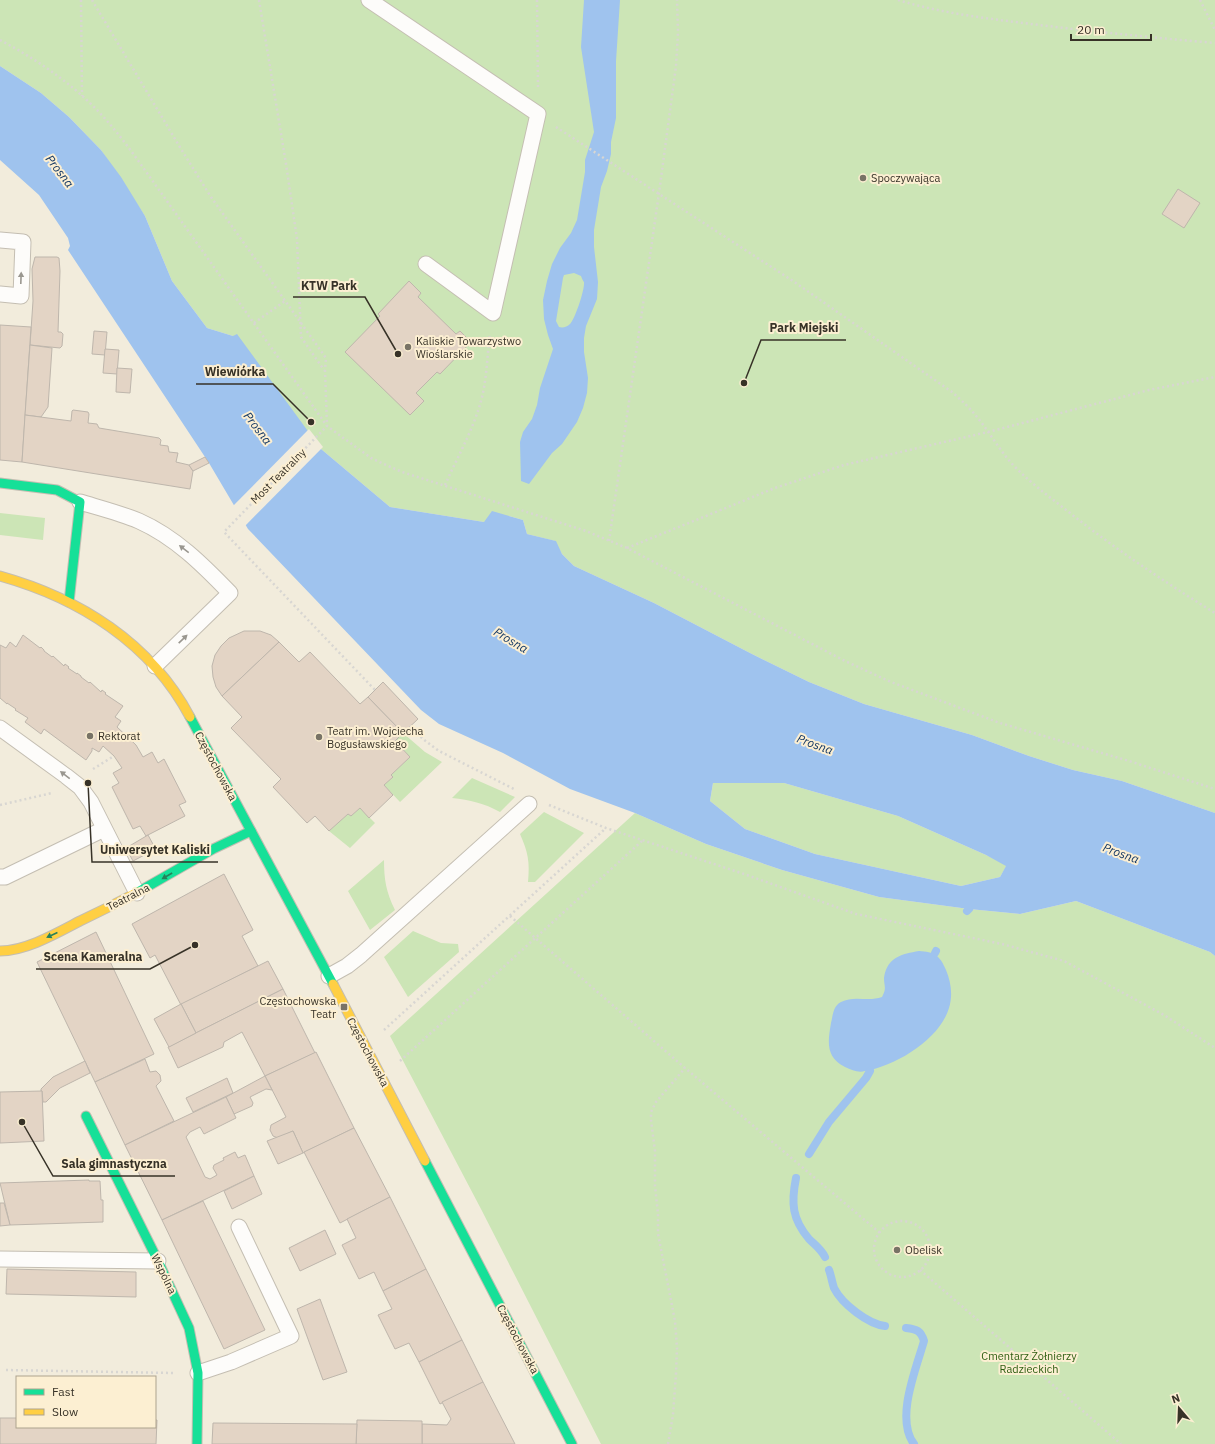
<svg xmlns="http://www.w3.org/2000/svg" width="1215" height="1444" viewBox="0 0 1215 1444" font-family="'IBM Plex Sans',sans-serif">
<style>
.green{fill:#cce5b6}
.water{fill:#9fc3ee;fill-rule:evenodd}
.pier{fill:#f2ecdc}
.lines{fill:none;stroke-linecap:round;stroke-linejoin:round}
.stream{stroke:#9fc3ee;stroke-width:8}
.building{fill:#e3d4c5;stroke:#beb6ac}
.lane-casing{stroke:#c4beb2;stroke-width:17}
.fast-casing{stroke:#c4beb2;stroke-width:11}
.slow-casing{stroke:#c4beb2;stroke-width:11}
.path{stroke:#d8d6d2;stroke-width:2.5;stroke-dasharray:2 3;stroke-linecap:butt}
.lane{stroke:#fdfcfa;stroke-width:15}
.fast{stroke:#16e098;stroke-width:9}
.slow{stroke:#ffcf43;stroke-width:9}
.oneway{fill:#9a9790}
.oneway2{fill:#28805a}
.poi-dot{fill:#787366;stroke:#fcefd2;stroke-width:1.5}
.labels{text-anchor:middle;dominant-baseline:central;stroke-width:4;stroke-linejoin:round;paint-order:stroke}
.poi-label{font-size:11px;fill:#373227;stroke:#fcefd2;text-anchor:start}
.street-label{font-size:11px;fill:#373227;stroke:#fcefd2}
.park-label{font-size:11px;fill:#2d5d11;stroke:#fcefd2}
.water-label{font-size:12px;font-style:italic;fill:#143864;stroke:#fcefd2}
.leader{fill:none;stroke:#373227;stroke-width:1.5}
.callout-dot{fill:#373227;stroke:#fcefd2;stroke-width:1.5}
.callout-label{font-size:12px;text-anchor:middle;font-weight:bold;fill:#373227;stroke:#fcefd2;stroke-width:4;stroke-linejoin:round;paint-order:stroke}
</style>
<rect width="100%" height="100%" fill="#f2ecdc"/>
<g class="green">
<polygon points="0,0 1215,0 1215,813 1122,781 1073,770 1029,756 972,735 864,704 809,682 750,653 654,603 574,566 562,554 555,541 527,534 523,520 509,516 484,522 390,507 321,449 233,336 207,328 172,281 145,216 101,150 69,117 41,93 0,66"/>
<polygon points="0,513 45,518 43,540 0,535"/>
<polygon points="403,733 425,752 442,762 400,802 384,785 393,777 391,775 410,757 395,741"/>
<path d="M472 778 515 797 500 812C484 803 470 800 452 798Z"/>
<polygon points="713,783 784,783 898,816 986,855 1007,865 1000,877 961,886 815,854 745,829 710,801"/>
<polygon points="360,808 375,823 350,848 329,831 348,814 351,816"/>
<path d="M544 812 584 833 535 882H528C530 862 528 852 520 834Z"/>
<polygon points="635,813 706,844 782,870 879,897 969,909 1020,914 1076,901 1210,952 1215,956 1215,1444 601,1444 481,1209 390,1036"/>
<path d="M384 860C384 879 386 892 395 910L370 930 348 891Z"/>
<polygon points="413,931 441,943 458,944 459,952 408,997 384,957"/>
</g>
<g class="water">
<path d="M584 0H620L616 61V118L611 142V154L607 171 601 187 594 230V247L598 282 597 299 586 326 584 338V352L588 378 587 393 583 408 577 422 562 444 552 453 529 484 521 481 520 442 523 432 532 419 537 405 540 388 553 349 548 335 544 319 543 300 547 281 552 264 560 248 571 233 577 220 585 172V160L594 132 581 47ZM574 273 581 276C581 276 583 281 584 282 585 289 575 319 570 324 567 327 563 328 559 327L556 321 563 278 564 275Z"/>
<path d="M0 66 41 93 69 117 101 150 121 177 145 216 172 281 207 328 233 336 237 334 321 449 390 507 484 522 492 511 523 520 527 534 556 541 562 554 574 566 654 603 750 653 809 682 864 704 972 735 1029 756 1073 770 1122 781 1215 813V956L1210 952 1076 901 1020 914 969 909 879 897 782 870 706 844 635 813 570 789 503 753 439 724 421 710 248 529 209 463 68 250 70 246 68 238 39 195 0 160ZM713 783H784L898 816 986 855 1006 866 1000 877 961 886 815 854 745 829 710 801Z"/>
<path d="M919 951C934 952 940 955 946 970 951 982 953 995 949 1008 940 1039 896 1066 865 1071 858 1073 852 1070 845 1067 825 1057 828 1041 831 1023 833 1015 833 1006 841 1002 854 995 868 1002 882 997 887 988 884 986 884 978 887 957 902 954 919 951Z"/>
</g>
<polygon class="pier" points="309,429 323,447 244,527 233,506"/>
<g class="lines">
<g class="stream">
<polyline points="967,911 969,909"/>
<polyline points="935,953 936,951"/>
<polyline points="809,1154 829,1122 866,1078 870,1071"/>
<path d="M796 1178C791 1203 792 1219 809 1239 815 1245 821 1249 825 1257"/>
<path d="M829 1270C831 1275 832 1282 834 1288 842 1304 868 1324 885 1326"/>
<path d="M906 1328C917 1329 921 1331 924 1341 916 1369 895 1419 914 1444"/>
</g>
</g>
<g class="building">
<polygon points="1178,189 1200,203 1184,228 1162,214"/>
<polygon points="35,257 57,257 59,258 60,271 58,332 61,332 63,334 62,346 60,348 30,345 33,301 32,269"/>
<polygon points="409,281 421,293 418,297 456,334 460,331 471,342 440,374 437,372 416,393 424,401 410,415 345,352 380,316 378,314"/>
<polygon points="0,325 31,327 22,462 0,460"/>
<polygon points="94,331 107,332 105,355 92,354"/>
<polygon points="30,345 52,348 48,407 41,417 25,415"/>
<polygon points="105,349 119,350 117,374 103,373"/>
<polygon points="117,368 132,369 130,393 116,392"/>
<polygon points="73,410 88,412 89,414 88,423 97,424 99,428 159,438 161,440 160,445 168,446 169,452 178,453 176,462 189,465 193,471 190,489 22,462 25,415 71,421 72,411"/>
<polygon points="205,457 209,463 193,471 189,465"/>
<polygon points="244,631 260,631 271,635 279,642 222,696 216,687 213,677 212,666 215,655 221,646 229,638"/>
<polygon points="23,635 40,648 41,647 44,650 44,651 52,657 53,656 64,666 65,664 69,667 68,668 77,674 77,673 81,676 81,677 89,683 90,682 101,692 102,690 106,693 105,694 123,706 115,717 121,721 117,727 136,745 143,757 152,752 158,763 164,759 186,802 179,805 185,816 146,836 140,826 133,829 112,787 119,783 113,773 122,768 114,756 103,746 99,752 92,748 92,751 86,760 44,729 41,734 25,722 28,718 15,710 16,709 7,703 7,704 0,698 0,645 6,648 10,642 16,647"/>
<polygon points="279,642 299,662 310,652 360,704 368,697 403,733 395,741 410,757 391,775 393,777 384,785 393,795 369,818 360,808 351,816 348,814 329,831 315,816 307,823 273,787 281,779 231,728 242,717 222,696"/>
<polygon points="383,682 418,719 403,733 368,697"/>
<polygon points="148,835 154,846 154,850 133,861 126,848"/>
<polygon points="224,874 253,930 242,936 258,966 181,1005 155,955 150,958 132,924"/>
<polygon points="96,932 154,1054 95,1082 37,962"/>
<polygon points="268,961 283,989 196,1033 181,1004"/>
<polygon points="283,989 315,1053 265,1076 242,1032 224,1042 223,1047 178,1068 168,1047"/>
<polygon points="181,1004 196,1033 169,1047 154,1019"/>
<polygon points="316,1052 354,1128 303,1153 293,1131 278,1138 273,1136 270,1130 271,1125 286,1117 265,1076"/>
<polygon points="145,1059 150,1072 156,1071 160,1075 161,1081 156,1086 174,1121 125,1145 95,1082"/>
<polygon points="85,1061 90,1073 60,1088 46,1102 43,1102 42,1091 41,1091 41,1089 53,1077"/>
<polygon points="265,1076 272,1090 266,1089 250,1097 253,1103 252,1106 234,1114 226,1097"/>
<polygon points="227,1078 233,1093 193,1112 186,1098"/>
<polygon points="42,1091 44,1141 0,1143 0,1092"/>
<polygon points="226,1097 236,1118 204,1134 200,1127 190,1132 186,1137 205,1177 210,1179 217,1175 213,1168 214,1165 224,1160 223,1158 235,1152 238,1158 245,1155 254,1176 162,1220 125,1145"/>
<polygon points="354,1128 390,1197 340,1223 304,1152"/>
<polygon points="293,1131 303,1153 278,1164 267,1141"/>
<polygon points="254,1176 262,1194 232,1209 224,1191"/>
<polygon points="89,1180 89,1181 100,1181 101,1200 103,1200 103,1222 10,1225 0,1183"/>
<polygon points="390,1197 426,1269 383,1291 374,1272 359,1279 342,1245 356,1238 347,1219"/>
<polygon points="203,1201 265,1330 224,1349 162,1220"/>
<polygon points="0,1203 4,1203 10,1225 0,1226"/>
<polygon points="325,1230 336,1254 300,1271 289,1248"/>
<polygon points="7,1269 136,1272 136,1297 6,1294"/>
<polygon points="426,1269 462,1340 419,1362 409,1343 395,1349 378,1315 392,1309 383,1291"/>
<polygon points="320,1299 347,1372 323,1380 297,1309"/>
<polygon points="462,1340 483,1382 440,1404 419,1362"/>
<polygon points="483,1382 515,1444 422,1444 422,1424 447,1425 451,1419 442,1402"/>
<polygon points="0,1418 17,1418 17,1427 155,1427 155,1420 157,1420 156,1444 0,1444"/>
<polygon points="357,1420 422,1421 422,1444 356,1444"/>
<polygon points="213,1423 357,1424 356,1444 212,1444"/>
</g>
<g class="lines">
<g class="lane-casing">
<g id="lane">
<polyline points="369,0 538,114 493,313 426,264"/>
<polyline points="0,240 23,242 21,296 0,294"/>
<path d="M80 502C100 508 120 513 139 521 175 537 203 565 230 593L155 666"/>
<polyline points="0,728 66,776 80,787 91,802 137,893"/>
<polyline points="0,877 5,877 104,829"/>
<polyline points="329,976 347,966 361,955 529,804"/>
<polyline points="0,1259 158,1261"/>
<polyline points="198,1373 231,1362 291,1336 239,1227"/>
</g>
</g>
<g class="fast-casing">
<g id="fast">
<polyline points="0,483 57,490 80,502 69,602"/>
<polyline points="190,717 333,984"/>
<polyline points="138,892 213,849 251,831"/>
<polyline points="86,1116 158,1261 189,1328 198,1373 197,1444"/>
<polyline points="425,1161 572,1444"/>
</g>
</g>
<g class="slow-casing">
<g id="slow">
<path d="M0 576C79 598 151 643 190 717"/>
<path d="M0 951C26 951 57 933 80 921 99 912 119 902 138 892"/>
<polyline points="333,984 425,1161"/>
</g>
</g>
<g class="path">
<polyline points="81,0 82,96"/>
<polyline points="92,0 181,149 211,197 326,358 325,370 327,426 224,532 375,690"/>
<polyline points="259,0 286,164 297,239 301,337 324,370"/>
<polyline points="537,0 538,87"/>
<path d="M898 0C944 14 992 19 1039 25 1098 32 1156 38 1215 43"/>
<polyline points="1200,0 1215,30"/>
<path d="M0 40C34 58 67 80 94 107 110 123 124 141 137 159L327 426 371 458 386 465 402 472 586 531 627 548 845 661 891 682 1000 723 1129 761 1215 789"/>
<path d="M556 127 793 281 952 392C961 400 970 408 977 417 991 434 1001 453 1016 468 1034 486 1055 501 1075 517 1120 552 1166 583 1215 613"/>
<polyline points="254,323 285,301"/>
<path d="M445 485C457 458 473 430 481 401 487 379 487 356 490 334"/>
<polyline points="609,541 659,193 676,66 678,33 677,0"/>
<polyline points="627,548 775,488 844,465 988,432 1149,390 1215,377"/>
<polyline points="410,726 423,739 439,751 514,789"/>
<polyline points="93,769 114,756"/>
<polyline points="0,805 52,793"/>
<polyline points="549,805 606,828 744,874 856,914 1002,944 1064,961 1164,1015 1215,1048"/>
<polyline points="510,916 685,1068 880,1233"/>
<polyline points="384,1030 606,828"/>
<polyline points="400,1061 642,841"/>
<circle cx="902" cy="1249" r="28"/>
<polyline points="920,1270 1121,1444"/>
<polyline points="6,1370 173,1373"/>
<polyline points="668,1444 673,1415 676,1374 677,1348 675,1321 658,1234 658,1214 655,1186 655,1151 651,1120 651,1112 656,1102 685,1068"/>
</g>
<use href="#lane" class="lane"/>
<use href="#fast" class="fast"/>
<use href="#slow" class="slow"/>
</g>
<defs><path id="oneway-solid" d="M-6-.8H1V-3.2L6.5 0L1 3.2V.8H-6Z"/></defs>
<g class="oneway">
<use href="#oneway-solid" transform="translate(21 278) rotate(-88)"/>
<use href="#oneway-solid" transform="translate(184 549) rotate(-142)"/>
<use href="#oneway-solid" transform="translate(183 639) rotate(-44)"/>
<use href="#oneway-solid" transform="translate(65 775) rotate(-142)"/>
</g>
<g class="oneway2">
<use href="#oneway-solid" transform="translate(167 876) rotate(150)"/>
<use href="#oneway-solid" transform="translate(52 935) rotate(155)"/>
</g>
<g class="poi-dot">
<circle cx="863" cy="178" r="4"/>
<circle cx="408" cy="347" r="4"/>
<circle cx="90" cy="736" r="4"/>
<circle cx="319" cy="737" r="4"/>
<rect x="340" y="1003" width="8" height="8" rx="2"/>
<circle cx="897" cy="1250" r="4"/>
</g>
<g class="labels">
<g class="poi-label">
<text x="871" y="178">Spoczywająca</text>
<text x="416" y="341">Kaliskie Towarzystwo<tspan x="416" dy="13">Wioślarskie</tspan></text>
<text x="327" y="731">Teatr im. Wojciecha<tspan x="327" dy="13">Bogusławskiego</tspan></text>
<text x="98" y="736">Rektorat</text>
<text x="336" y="1001" text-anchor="end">Częstochowska<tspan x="336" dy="13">Teatr</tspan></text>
<text x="905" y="1250">Obelisk</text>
</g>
<g class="street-label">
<text transform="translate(278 476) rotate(-45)">Most Teatralny</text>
<text transform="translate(216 766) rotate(62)">Częstochowska</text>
<text transform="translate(128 897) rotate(-27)">Teatralna</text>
<text transform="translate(368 1052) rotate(62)">Częstochowska</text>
<text transform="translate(164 1274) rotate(64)">Wspólna</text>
<text transform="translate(518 1339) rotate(62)">Częstochowska</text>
</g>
<g class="park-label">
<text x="1029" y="1356">Cmentarz Żołnierzy<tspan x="1029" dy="13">Radzieckich</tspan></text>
</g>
<g class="water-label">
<text transform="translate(60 171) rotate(52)">Prosna</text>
<text transform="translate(258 428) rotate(52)">Prosna</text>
<text transform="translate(511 640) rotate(31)">Prosna</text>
<text transform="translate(815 744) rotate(20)">Prosna</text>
<text transform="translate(1121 853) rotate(20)">Prosna</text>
</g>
</g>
<path class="leader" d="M398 354L365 297H293M744 383L761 340H846M311 422L273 384H196M88 783L92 862H218M195 945L150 969H36M22 1122L53 1176H175"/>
<g class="callout-dot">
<circle cx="398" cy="354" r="4"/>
<circle cx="744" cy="383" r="4"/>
<circle cx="311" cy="422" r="4"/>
<circle cx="88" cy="783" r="4"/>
<circle cx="195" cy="945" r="4"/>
<circle cx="22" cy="1122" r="4"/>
</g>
<g class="callout-label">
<text x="329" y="290">KTW Park</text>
<text x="804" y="332">Park Miejski</text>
<text x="235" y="376">Wiewiórka</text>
<text x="155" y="854">Uniwersytet Kaliski</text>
<text x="93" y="961">Scena Kameralna</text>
<text x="114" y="1168">Sala gimnastyczna</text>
</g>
<rect x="16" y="1376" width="140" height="52" fill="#fcefd2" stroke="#ada38e"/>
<rect x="24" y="1389" width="20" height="6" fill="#16e098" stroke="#ada38e"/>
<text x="52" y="1396" font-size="12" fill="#373227">Fast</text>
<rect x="24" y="1409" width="20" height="6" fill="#ffcf43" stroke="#ada38e"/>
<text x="52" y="1416" font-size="12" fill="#373227">Slow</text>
<g transform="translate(1179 1408) rotate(341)" stroke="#fcefd2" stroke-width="3" paint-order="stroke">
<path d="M0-3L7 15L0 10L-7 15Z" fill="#373227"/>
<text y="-6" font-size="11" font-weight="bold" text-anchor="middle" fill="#373227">N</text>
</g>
<path d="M1071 34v6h80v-6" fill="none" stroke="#373227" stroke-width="2"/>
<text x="1077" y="34" font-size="12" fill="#373227" stroke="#fcefd2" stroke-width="3" paint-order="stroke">20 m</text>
</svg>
